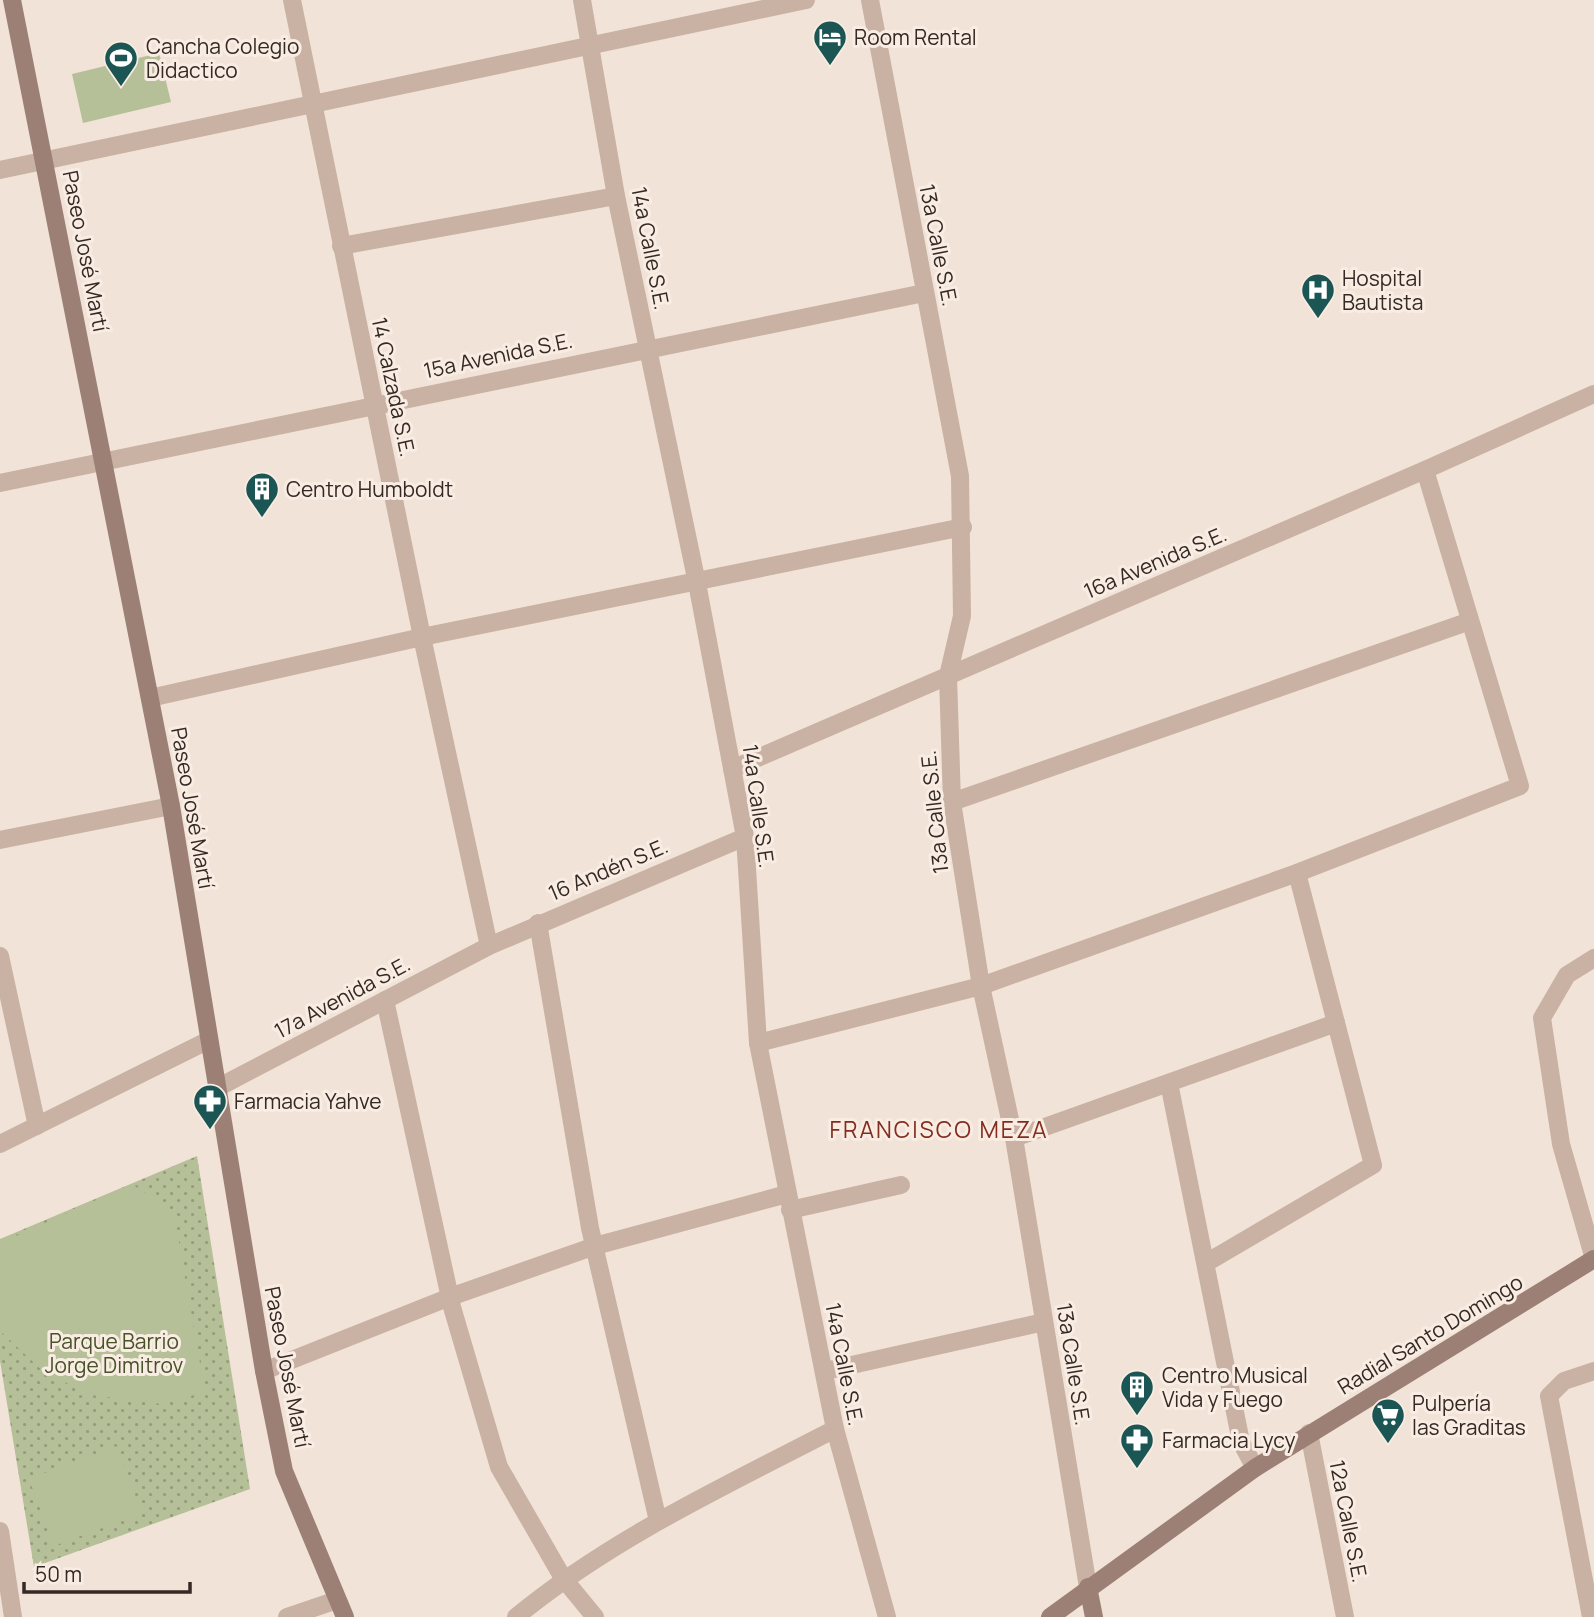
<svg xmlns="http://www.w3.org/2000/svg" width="1594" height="1617" viewBox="0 0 1594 1617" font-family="Manrope,sans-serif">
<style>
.green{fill:url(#green-dots)}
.pitch{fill:#b6c098}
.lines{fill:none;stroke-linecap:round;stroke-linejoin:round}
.street{stroke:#c9b1a4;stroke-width:18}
.secondary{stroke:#9c8075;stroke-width:18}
.labels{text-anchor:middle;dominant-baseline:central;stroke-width:6;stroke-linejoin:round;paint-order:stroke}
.poi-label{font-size:21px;fill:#342925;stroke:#f9ede3;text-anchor:start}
.street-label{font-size:21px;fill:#342925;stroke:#f9ede3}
.park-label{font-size:21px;fill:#475229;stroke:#f9ede3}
.neighbourhood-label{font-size:23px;letter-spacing:2px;fill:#832d1e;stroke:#f9ede3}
</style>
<defs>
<pattern id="green-dots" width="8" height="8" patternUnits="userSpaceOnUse" patternTransform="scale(1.75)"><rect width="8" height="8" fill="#b6c098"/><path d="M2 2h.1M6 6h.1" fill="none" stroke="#959c7c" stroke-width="1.8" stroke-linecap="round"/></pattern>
</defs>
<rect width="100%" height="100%" fill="#f1e3d7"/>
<polygon class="green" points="197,1156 250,1489 34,1567 0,1361 0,1239"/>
<g class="pitch">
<polygon points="159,53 171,102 83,123 72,74"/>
<polygon points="132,1184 174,1213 205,1392 161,1404 92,1395 45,1373 0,1331 0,1243"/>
<polygon points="116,1446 142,1513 54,1546 29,1479"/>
</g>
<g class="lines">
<g class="street">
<polyline points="292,0 422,637 489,946"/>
<polyline points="582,0 616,196 697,583 745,837 758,1043 835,1429 887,1617"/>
<polyline points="870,0 960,476 962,616 948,676 952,802 981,986 1014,1138 1088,1587"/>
<polyline points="0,170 806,0"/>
<polyline points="341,246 616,196"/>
<polyline points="0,483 924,293"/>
<polyline points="150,698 422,637 963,527"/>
<polyline points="732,769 1425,470 1594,394"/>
<polyline points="952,802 1470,621"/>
<polyline points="0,840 171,806"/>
<polyline points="538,923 590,1228 658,1521"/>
<polyline points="0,956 37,1126"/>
<polyline points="385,1000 452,1307 499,1467 563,1578 595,1617"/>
<polyline points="758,1043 981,986 1297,873 1520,786 1425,470"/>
<polyline points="1169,1083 1241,1442 1255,1468"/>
<polyline points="217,1088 489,946 745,837"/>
<polyline points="1014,1138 1336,1023"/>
<polyline points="0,1144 209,1040"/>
<polyline points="790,1210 901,1185"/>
<polyline points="1594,1259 1561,1144 1542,1018 1567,975 1594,958"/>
<polyline points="1206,1263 1373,1165 1297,873"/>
<polyline points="264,1371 450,1297 595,1246 787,1194"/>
<polyline points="825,1371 1044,1322"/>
<polyline points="1309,1433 1345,1617"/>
<polyline points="0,1531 13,1617"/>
<polyline points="287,1617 337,1600"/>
<path d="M516 1617C612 1538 725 1486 835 1429"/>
<polyline points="1591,1617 1549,1396 1564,1381 1594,1371"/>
</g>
<g class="secondary">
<polyline points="12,0 171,806 264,1371 284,1471 345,1617"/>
<polyline points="1088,1587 1094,1617"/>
<polyline points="1050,1617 1255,1468 1594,1259"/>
</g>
</g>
<defs>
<g id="hotel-pin" transform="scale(1.75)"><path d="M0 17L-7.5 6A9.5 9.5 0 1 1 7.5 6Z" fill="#1b5554" stroke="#f9ede3"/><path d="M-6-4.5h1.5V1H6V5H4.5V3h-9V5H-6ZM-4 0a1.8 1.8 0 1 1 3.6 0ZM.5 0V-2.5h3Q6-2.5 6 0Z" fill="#fff"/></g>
<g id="stadium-pin" transform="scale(1.75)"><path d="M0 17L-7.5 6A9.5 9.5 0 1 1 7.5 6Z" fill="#1b5554" stroke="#f9ede3"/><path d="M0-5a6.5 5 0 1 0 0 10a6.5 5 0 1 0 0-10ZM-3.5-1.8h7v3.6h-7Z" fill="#fff"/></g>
<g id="hospital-pin" transform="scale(1.75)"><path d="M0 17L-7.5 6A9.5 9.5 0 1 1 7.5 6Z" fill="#1b5554" stroke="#f9ede3"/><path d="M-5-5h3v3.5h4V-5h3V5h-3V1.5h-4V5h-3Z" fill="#fff"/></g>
<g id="building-pin" transform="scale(1.75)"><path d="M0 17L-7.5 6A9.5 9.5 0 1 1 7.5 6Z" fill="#1b5554" stroke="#f9ede3"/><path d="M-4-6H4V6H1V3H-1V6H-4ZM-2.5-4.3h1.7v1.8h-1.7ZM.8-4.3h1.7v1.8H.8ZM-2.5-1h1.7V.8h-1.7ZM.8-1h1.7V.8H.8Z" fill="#fff"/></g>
<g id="pharmacy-pin" transform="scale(1.75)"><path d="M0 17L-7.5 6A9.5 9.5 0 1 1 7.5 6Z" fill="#1b5554" stroke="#f9ede3"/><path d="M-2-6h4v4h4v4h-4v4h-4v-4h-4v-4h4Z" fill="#fff"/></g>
<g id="supermarket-pin" transform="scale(1.75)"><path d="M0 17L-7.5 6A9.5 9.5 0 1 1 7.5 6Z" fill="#1b5554" stroke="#f9ede3"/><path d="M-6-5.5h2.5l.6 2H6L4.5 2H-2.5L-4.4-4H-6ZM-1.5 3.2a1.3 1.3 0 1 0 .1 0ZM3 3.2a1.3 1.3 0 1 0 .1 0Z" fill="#fff"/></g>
</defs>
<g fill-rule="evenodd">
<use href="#hotel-pin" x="830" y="37"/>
<use href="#stadium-pin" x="121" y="58"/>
<use href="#hospital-pin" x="1318" y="290"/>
<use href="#building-pin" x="262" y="489"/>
<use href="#pharmacy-pin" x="210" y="1101"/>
<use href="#building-pin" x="1137" y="1387"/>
<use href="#supermarket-pin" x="1388" y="1415"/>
<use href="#pharmacy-pin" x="1137" y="1440"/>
</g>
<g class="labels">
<g class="poi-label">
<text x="854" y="37">Room Rental</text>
<text x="146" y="46">Cancha Colegio<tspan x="146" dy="24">Didactico</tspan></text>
<text x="1342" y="278">Hospital<tspan x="1342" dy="24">Bautista</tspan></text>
<text x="286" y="489">Centro Humboldt</text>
<text x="234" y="1101">Farmacia Yahve</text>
<text x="1162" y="1375">Centro Musical<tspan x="1162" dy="24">Vida y Fuego</tspan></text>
<text x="1412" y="1403">Pulpería<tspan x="1412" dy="24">las Graditas</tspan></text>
<text x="1162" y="1440">Farmacia Lycy</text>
</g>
<g class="street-label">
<text transform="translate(939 245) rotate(79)">13a Calle S.E.</text>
<text transform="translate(651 248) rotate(79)">14a Calle S.E.</text>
<text transform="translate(86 251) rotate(79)">Paseo José Martí</text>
<text transform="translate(498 355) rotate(-12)">15a Avenida S.E.</text>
<text transform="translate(394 387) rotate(78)">14 Calzada S.E.</text>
<text transform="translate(1155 562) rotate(-23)">16a Avenida S.E.</text>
<text transform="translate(759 806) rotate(82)">14a Calle S.E.</text>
<text transform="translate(193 808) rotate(80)">Paseo José Martí</text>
<text transform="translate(934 812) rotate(-96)">13a Calle S.E.</text>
<text transform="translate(608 869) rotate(-23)">16 Andén S.E.</text>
<text transform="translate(342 997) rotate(-28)">17a Avenida S.E.</text>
<text transform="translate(1430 1334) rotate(-31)">Radial Santo Domingo</text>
<text transform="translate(845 1364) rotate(79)">14a Calle S.E.</text>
<text transform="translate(1074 1364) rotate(81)">13a Calle S.E.</text>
<text transform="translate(288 1367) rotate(79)">Paseo José Martí</text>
<text transform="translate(1349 1521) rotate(79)">12a Calle S.E.</text>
</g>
<g class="park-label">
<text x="114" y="1341">Parque Barrio<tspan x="114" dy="24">Jorge Dimitrov</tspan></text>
</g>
<g class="neighbourhood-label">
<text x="939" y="1129">FRANCISCO MEZA</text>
</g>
</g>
<path d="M24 1582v10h166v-10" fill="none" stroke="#342925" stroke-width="3.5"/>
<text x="35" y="1582" font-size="21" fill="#342925" stroke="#f9ede3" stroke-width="5" paint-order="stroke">50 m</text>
</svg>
